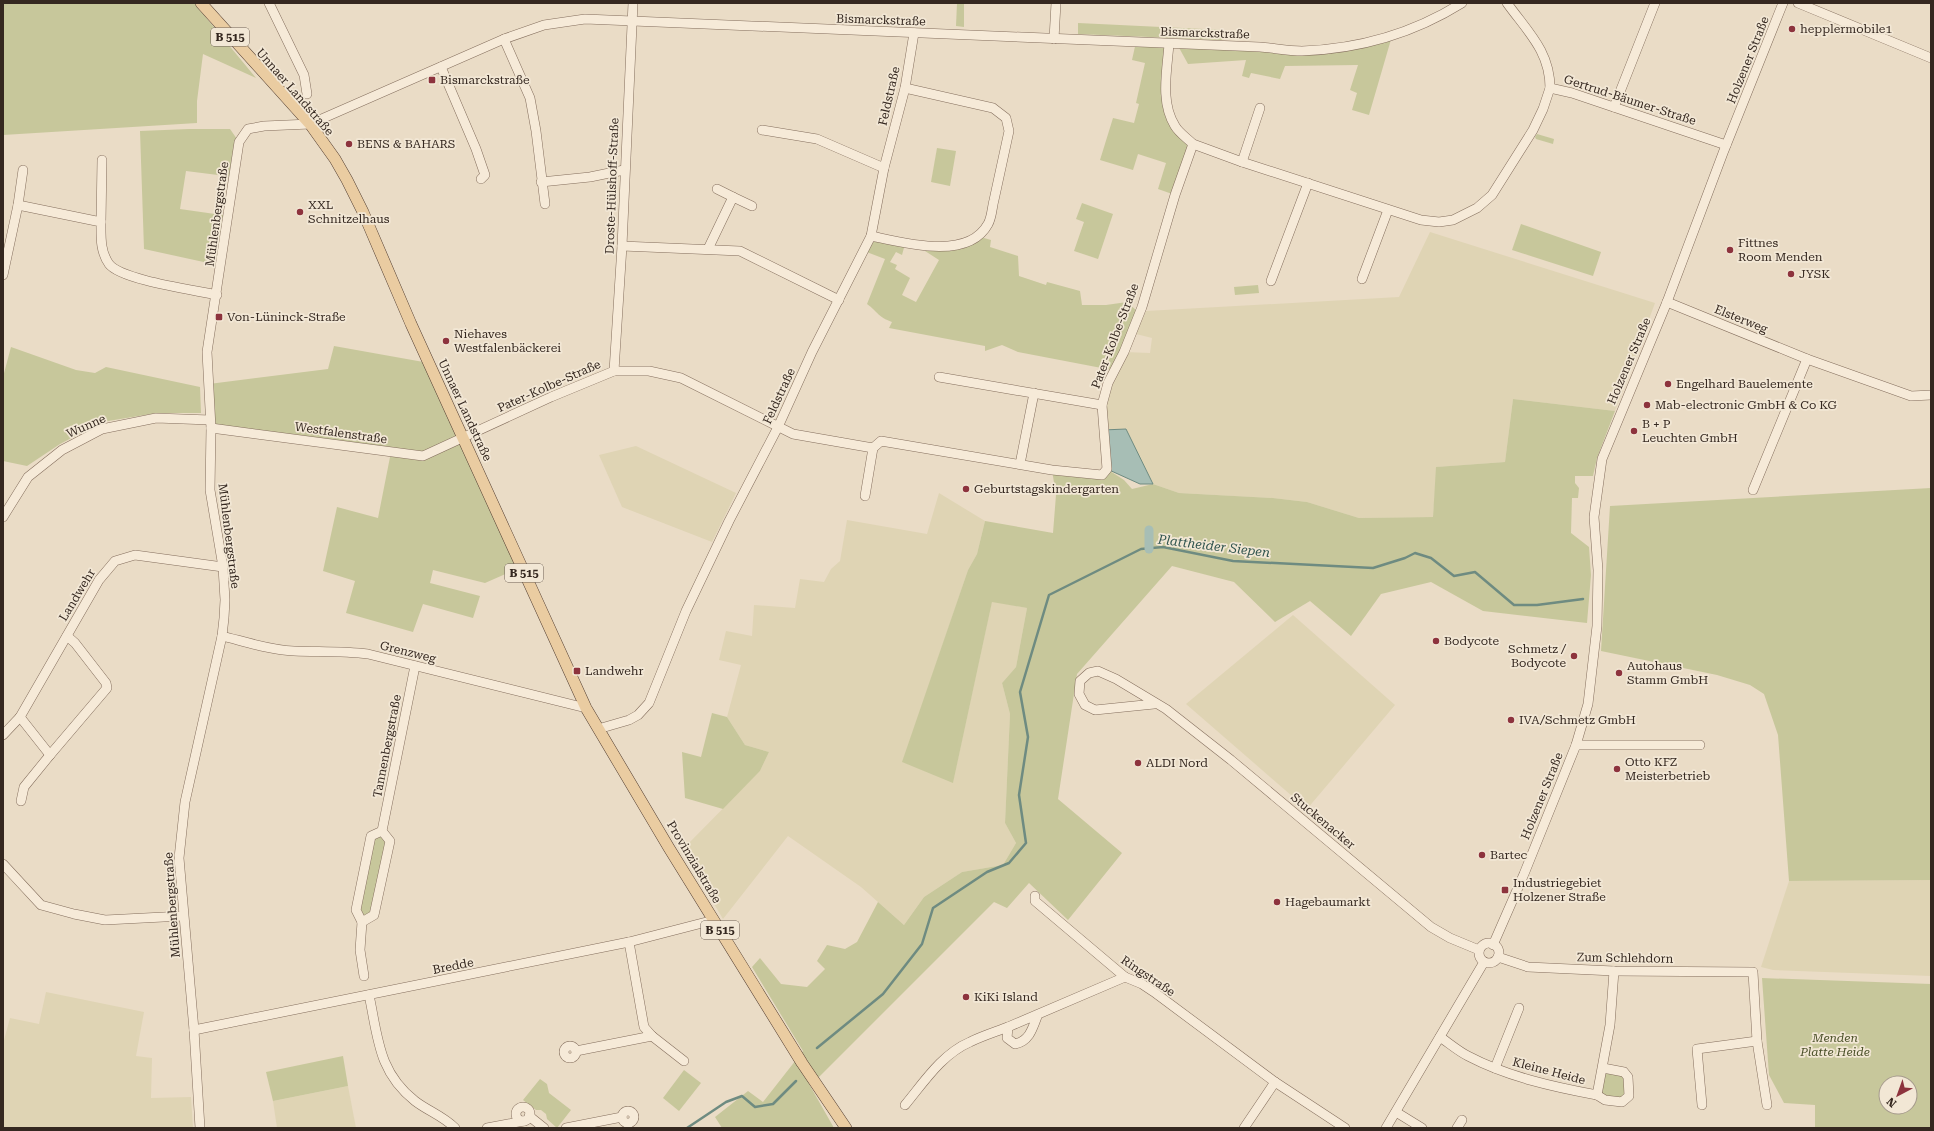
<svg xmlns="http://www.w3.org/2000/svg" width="1934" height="1131" viewBox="0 0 1934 1131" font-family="'Roboto Serif',serif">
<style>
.farmland{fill:#dfd4b4}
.green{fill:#c7c79b;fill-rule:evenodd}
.water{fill:#a7beb5;stroke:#6e8b81}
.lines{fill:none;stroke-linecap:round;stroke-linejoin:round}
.stream{stroke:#6e8b81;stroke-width:2.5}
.canal{stroke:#a7beb5;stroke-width:9}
.minor-casing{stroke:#846e5d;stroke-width:10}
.major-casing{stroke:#523d31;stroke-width:12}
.minor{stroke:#f6ead8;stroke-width:9}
.major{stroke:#eacca1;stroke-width:11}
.poi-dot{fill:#8d333d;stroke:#f2e7d5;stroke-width:1.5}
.labels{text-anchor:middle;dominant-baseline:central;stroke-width:3.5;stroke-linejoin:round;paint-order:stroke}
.shield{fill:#f2e7d5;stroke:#6e6156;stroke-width:1}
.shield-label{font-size:11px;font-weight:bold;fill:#352820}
.street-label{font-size:12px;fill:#352820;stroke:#f2e7d5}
.poi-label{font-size:12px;fill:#352820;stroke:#f2e7d5;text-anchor:start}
.park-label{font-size:12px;font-style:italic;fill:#4a5028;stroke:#f2e7d5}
.water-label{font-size:13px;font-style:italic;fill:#30544e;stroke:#f2e7d5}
</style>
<rect width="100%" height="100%" fill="#eadcc6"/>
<g class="farmland">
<polygon points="1430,232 1655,303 1615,411 1513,399 1505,462 1437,467 1433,517 1359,518 1307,502 1273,498 1179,493 1153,484 1126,429 1103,430 1102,404 1124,352 1150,353 1152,338 1136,334 1146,311 1399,297"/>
<polygon points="636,446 736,493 712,542 622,507 599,455"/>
<polygon points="939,493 985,521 977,554 968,570 903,762 953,782 992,601 1027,608 1016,667 1002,683 1010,714 1005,823 1016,843 1003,865 962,872 924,897 904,925 861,887 788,836 723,919 682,850 760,771 769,752 745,745 727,717 741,665 719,660 726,631 752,636 754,605 795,608 800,579 824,582 831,569 840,561 847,520 927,534"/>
<polygon points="1293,615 1395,705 1307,809 1186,704"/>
<polygon points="1931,880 1931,976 1773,970 1761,967 1789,881"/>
<polygon points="46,992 144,1012 136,1056 152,1058 151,1098 191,1097 193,1128 3,1128 3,1044 10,1018 39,1024"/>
<polygon points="348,1086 356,1128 277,1128 273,1101"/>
</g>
<g class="green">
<polygon points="3,3 194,3 256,78 203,54 197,101 197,123 3,135"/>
<polygon points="957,3 964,3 964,27 956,26"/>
<polygon points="1078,23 1224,30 1222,40 1078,34"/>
<polygon points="1392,36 1369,115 1352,110 1357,93 1350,90 1358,65 1285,66 1280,79 1251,73 1249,78 1242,76 1246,60 1188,64 1177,44 1301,51"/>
<polygon points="1136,42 1169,44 1166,107 1193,144 1175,195 1158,189 1166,163 1138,154 1133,170 1100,160 1113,118 1134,123 1139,104 1136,103 1145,63 1132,60"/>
<polygon points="189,129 230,129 239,142 234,177 186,171 180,209 229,216 222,266 144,249 140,131"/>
<polygon points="1537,134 1554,139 1553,144 1536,139 1535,137"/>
<polygon points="937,148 956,151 950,186 931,182"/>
<polygon points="1082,203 1113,214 1098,259 1074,251 1084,222 1076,219"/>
<polygon points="1521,224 1601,252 1593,276 1512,250"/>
<path d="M871 236 905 244 902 255 896 252 890 262 897 265 895 269 910 278 902 295 916 302 939 260 925 251 927 246 940 247 977 236 991 240 990 247 1018 256 1019 276 1046 285 1047 282 1080 291 1082 305H1106L1127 302 1137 311 1112 370 1018 352 1002 345 985 351V346L889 328 892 322C878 317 878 312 867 304L885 259 864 251Z"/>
<polygon points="1258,285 1259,293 1235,295 1234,287"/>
<polygon points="334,346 429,363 521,567 485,583 433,570 430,583 480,596 473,618 423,604 413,632 346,613 355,581 323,571 337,507 378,518 391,452 211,428 209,384 328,369"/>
<polygon points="11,347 76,370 95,373 106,367 200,387 201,413 157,413 102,422 60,444 27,466 3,461 3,377"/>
<polygon points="1513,399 1615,411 1597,458 1593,476 1575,476 1575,483 1579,488 1578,498 1572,498 1571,533 1589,547 1591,575 1587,623 1483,611 1431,582 1381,594 1351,636 1310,601 1275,622 1234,582 1172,566 1077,674 1058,799 1122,853 1068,920 1029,883 1007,908 994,902 820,1076 809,1084 834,1128 722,1128 715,1117 748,1091 763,1102 803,1051 752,967 760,958 781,984 807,987 825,969 817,961 827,945 845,949 857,942 878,902 904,925 924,897 962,872 1003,865 1016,843 1005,823 1010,714 1002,683 1016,667 1027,608 992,602 953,783 902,762 968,570 977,554 985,521 1053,533 1056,495 1052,470 1102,475 1107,469 1124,480 1132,489 1153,484 1179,493 1273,498 1307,502 1359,518 1433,517 1436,467 1505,462"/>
<polygon points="1931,488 1931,880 1789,881 1778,735 1764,694 1750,685 1717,675 1601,651 1610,506"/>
<polygon points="712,713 727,717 745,745 769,752 760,771 723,809 685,798 682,752 701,757"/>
<polygon points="381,834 388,842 372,914 363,920 358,909 373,838"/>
<path d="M1762 978 1931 984V1128H1815V1105L1784 1103 1769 1075ZM1886 1083H1910V1107H1886Z"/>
<polygon points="343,1056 348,1086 273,1101 266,1072"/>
<polygon points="1603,1068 1624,1072 1629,1096 1622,1102 1597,1095"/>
<polygon points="684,1070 701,1083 679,1111 663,1098"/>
<polygon points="540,1079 547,1084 549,1093 571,1110 557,1128 547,1119 546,1114 541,1110 536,1110 523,1100"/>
</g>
<polygon class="water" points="1126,429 1153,484 1140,484 1107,469 1103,430"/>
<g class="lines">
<g class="stream">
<polyline points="817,1048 883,994 922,944 933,908 987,872 1009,863 1026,843 1019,795 1028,737 1020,692 1049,595 1141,549 1163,547 1233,561 1373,568 1405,558 1415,553 1431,558 1454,576 1475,572 1514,605 1537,605 1583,599"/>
<polyline points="687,1128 726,1102 742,1096 755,1107 773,1104 796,1081"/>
</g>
<polyline class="canal" points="1149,549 1149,530"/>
<g class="minor-casing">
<g id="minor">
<polyline points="269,3 304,75 307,94"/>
<path d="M1507 3C1527 31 1550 51 1550 88L1572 93 1726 145"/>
<polyline points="1798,3 1931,58"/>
<polyline points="504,39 530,98 536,131 545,204"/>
<polyline points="1054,39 1056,3"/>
<path d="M1169 44C1167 71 1160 102 1175 126 1179 133 1187 138 1193 144L1242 162 1421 220 1439 222 1453 220 1477 208 1492 195 1533 130 1543 109 1550 88"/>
<polyline points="441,67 476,149 485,175 481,179"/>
<polyline points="1614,107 1655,3"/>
<polyline points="762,130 817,139 884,168"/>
<polyline points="1242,162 1260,108"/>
<polyline points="541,182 590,177 624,170"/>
<polyline points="717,189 733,197"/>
<polyline points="18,205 23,170"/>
<polyline points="101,222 102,160"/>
<path d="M871 236C904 243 968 261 988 224 992 217 992 207 994 200 999 177 1004 154 1009 131L1006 118 993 108 905 88"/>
<polyline points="622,246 740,251 839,300"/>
<polyline points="708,249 733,197 752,206"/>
<path d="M3 275 18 205 101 222C101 237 100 251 109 264 121 280 195 290 217 295"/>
<polyline points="1362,279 1388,210"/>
<polyline points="1271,281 1308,183"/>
<polyline points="1667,302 1807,359 1911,396 1931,395"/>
<polyline points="614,371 622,246 633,3"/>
<polyline points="939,377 1102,405"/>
<polyline points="211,428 423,456 551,397 614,371 649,371 681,378 793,434 873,448 881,441 1052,470 1102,475 1107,469 1102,405 1108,383 1124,352 1142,307 1175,195 1193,144"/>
<polyline points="1020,464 1034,393"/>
<polyline points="1753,490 1807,359"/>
<polyline points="865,496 873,448"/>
<polyline points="3,517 28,477 62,450 102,429 156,418 210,420"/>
<path d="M222 636C246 642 270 650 294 651 319 652 343 651 368 654L586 708"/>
<polyline points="1154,704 1095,710 1085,705 1079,694 1080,681 1089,673 1098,671 1116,679 1166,709 1231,760 1431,927 1450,938 1479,950"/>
<polyline points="20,717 50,755 107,688 106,683 75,643 67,636"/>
<polyline points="598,729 629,720 638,715 649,703 686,611 729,521 778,427 812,352 871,236 884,168 905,88 914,33"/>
<polyline points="3,735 20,717 99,580 115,561 135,555 223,567"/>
<polyline points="1576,745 1700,745"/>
<polyline points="21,801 24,787 50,755"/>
<polyline points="382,831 390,841 374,915 362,922 356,910 371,836 382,831 415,666"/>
<polyline points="3,864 41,905 74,914 105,920 183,916"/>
<polyline points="1035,896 1035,901 1125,977 1142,984 1154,992 1275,1082 1345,1128"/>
<polyline points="362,922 360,950 364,976"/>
<polyline points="629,942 644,1027 652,1036 684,1061"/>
<circle cx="1489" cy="953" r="10"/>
<polyline points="1493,945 1524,874 1576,745 1588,704 1597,626 1598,570 1594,517 1602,459 1667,302 1723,153 1783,3"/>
<polyline points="1498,957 1528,967 1614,971 1753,972 1757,1041 1767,1105"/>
<path d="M369 995C378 1037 378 1072 415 1101 428 1111 443 1116 455 1128"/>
<path d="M1038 1014C1033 1027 1030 1041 1015 1044L1007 1038 1008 1027 1125 977"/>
<polyline points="194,1030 629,942 714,920"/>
<path d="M1440 1037C1449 1043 1458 1051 1468 1056 1508 1077 1554 1087 1597 1095L1610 1025 1614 971"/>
<circle cx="570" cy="1052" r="6"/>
<polyline points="576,1051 652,1036"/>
<polyline points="1495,1068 1519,1008"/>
<polyline points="1597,1095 1605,1100 1622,1102 1629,1096 1628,1077 1624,1072 1603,1068"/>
<path d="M905 1105C924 1082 942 1054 970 1042 982 1036 995 1032 1008 1027"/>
<polyline points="1702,1105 1697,1049 1757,1041"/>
<circle cx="523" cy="1114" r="7"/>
<circle cx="628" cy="1117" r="6"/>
<polyline points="1396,1112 1422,1128"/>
<polyline points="529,1116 544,1128"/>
<path d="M200 1128 194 1030 179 858 185 802 222 636 224 618 225 600 223 567 210 490 211 428 207 352 239 142 248 129 264 126 310 124 504 39 544 25 585 19 1260 47C1273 48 1288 51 1302 51 1359 49 1414 33 1462 3"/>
<polyline points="487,1128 524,1121"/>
<polyline points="566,1128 622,1117"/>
<polyline points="1244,1128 1275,1082"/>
<polyline points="1386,1128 1484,962"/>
<polyline points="1457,1128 1462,1120"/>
</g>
</g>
<g class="major-casing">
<polyline id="major" points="201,3 310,124 335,159 347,180 363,212 411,324 586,708 669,848 802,1063 846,1128"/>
</g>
<use href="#minor" class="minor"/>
<use href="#major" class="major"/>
</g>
<g class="poi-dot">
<circle cx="1792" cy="29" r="4"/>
<rect x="428" y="76" width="8" height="8" rx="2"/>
<circle cx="349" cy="144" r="4"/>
<circle cx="300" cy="212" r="4"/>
<circle cx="1730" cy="250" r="4"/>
<circle cx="1791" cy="274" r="4"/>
<rect x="215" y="313" width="8" height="8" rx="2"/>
<circle cx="446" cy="341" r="4"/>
<circle cx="1668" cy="384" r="4"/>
<circle cx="1647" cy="405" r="4"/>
<circle cx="1634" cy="431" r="4"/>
<circle cx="966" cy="489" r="4"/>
<circle cx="1436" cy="641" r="4"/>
<circle cx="1574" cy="656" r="4"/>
<rect x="573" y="667" width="8" height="8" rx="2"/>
<circle cx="1619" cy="673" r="4"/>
<circle cx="1511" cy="720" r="4"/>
<circle cx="1138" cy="763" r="4"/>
<circle cx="1617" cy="769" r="4"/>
<circle cx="1482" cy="855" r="4"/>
<rect x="1501" y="886" width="8" height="8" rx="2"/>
<circle cx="1277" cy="902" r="4"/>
<circle cx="966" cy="997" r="4"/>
</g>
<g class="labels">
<g class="shield">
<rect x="211" y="28" width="38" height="18" rx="3"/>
<rect x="505" y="564" width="38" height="18" rx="3"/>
<rect x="701" y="921" width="38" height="18" rx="3"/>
</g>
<g class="shield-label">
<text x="230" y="37">B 515</text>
<text x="524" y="573">B 515</text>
<text x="720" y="930">B 515</text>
</g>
<g class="street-label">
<text transform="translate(881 20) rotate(2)">Bismarckstraße</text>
<text transform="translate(1205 33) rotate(2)">Bismarckstraße</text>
<text transform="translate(1748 60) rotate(-68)">Holzener Straße</text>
<text transform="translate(295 92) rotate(49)">Unnaer Landstraße</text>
<text transform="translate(889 96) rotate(-77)">Feldstraße</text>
<text transform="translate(1630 100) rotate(18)">Gertrud-Bäumer-Straße</text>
<text transform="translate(612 186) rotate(-88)">Droste-Hülshoff-Straße</text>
<text transform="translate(217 214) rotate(-82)">Mühlenbergstraße</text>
<text transform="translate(1741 319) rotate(22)">Elsterweg</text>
<text transform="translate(1115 336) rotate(-69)">Pater-Kolbe-Straße</text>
<text transform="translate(1629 361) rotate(-67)">Holzener Straße</text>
<text transform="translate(549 386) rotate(-24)">Pater-Kolbe-Straße</text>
<text transform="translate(779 396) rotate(-65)">Feldstraße</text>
<text transform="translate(465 410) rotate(65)">Unnaer Landstraße</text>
<text transform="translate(86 426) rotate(-24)">Wunne</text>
<text transform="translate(341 433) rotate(8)">Westfalenstraße</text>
<text transform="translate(229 536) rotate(83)">Mühlenbergstraße</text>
<text transform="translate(77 595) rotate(-59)">Landwehr</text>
<text transform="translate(408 652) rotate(14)">Grenzweg</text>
<text transform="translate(387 746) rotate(-79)">Tannenbergstraße</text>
<text transform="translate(1542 796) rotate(-68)">Holzener Straße</text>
<text transform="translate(1323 821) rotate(40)">Stuckenacker</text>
<text transform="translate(694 862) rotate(59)">Provinzialstraße</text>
<text transform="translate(172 905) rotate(-94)">Mühlenbergstraße</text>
<text transform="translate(1625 958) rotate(1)">Zum Schlehdorn</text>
<text transform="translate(453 966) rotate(-11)">Bredde</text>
<text transform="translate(1148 976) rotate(34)">Ringstraße</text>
<text transform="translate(1549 1071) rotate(15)">Kleine Heide</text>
</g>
<g class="poi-label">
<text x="1800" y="29">hepplermobile1</text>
<text x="440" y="80">Bismarckstraße</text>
<text x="357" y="144">BENS &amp; BAHARS</text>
<text x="308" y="205">XXL<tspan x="308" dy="14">Schnitzelhaus</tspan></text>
<text x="1738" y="243">Fittnes<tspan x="1738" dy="14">Room Menden</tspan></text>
<text x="1799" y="274">JYSK</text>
<text x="227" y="317">Von-Lüninck-Straße</text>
<text x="454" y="334">Niehaves<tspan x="454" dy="14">Westfalenbäckerei</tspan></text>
<text x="1676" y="384">Engelhard Bauelemente</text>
<text x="1655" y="405">Mab-electronic GmbH &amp; Co KG</text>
<text x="1642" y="424">B + P<tspan x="1642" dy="14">Leuchten GmbH</tspan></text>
<text x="974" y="489">Geburtstagskindergarten</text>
<text x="1444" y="641">Bodycote</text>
<text x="1566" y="649" text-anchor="end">Schmetz /<tspan x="1566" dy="14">Bodycote</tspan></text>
<text x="1627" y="666">Autohaus<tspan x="1627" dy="14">Stamm GmbH</tspan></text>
<text x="585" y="671">Landwehr</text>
<text x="1519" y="720">IVA/Schmetz GmbH</text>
<text x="1625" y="762">Otto KFZ<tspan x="1625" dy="14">Meisterbetrieb</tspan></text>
<text x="1146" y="763">ALDI Nord</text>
<text x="1490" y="855">Bartec</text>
<text x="1513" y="883">Industriegebiet<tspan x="1513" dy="14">Holzener Straße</tspan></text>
<text x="1285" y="902">Hagebaumarkt</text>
<text x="974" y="997">KiKi Island</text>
</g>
<g class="park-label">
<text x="1835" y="1038">Menden<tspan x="1835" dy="14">Platte Heide</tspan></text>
</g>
<g class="water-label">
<text transform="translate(1214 546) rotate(7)">Plattheider Siepen</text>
</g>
</g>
<rect width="1934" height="1131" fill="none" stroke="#352820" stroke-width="8"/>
<g transform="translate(1898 1095) rotate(221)"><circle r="19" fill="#f2e7d5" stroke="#a69b8d"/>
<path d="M0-3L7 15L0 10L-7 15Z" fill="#8d333d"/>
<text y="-6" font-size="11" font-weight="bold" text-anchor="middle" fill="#352820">N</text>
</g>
</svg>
